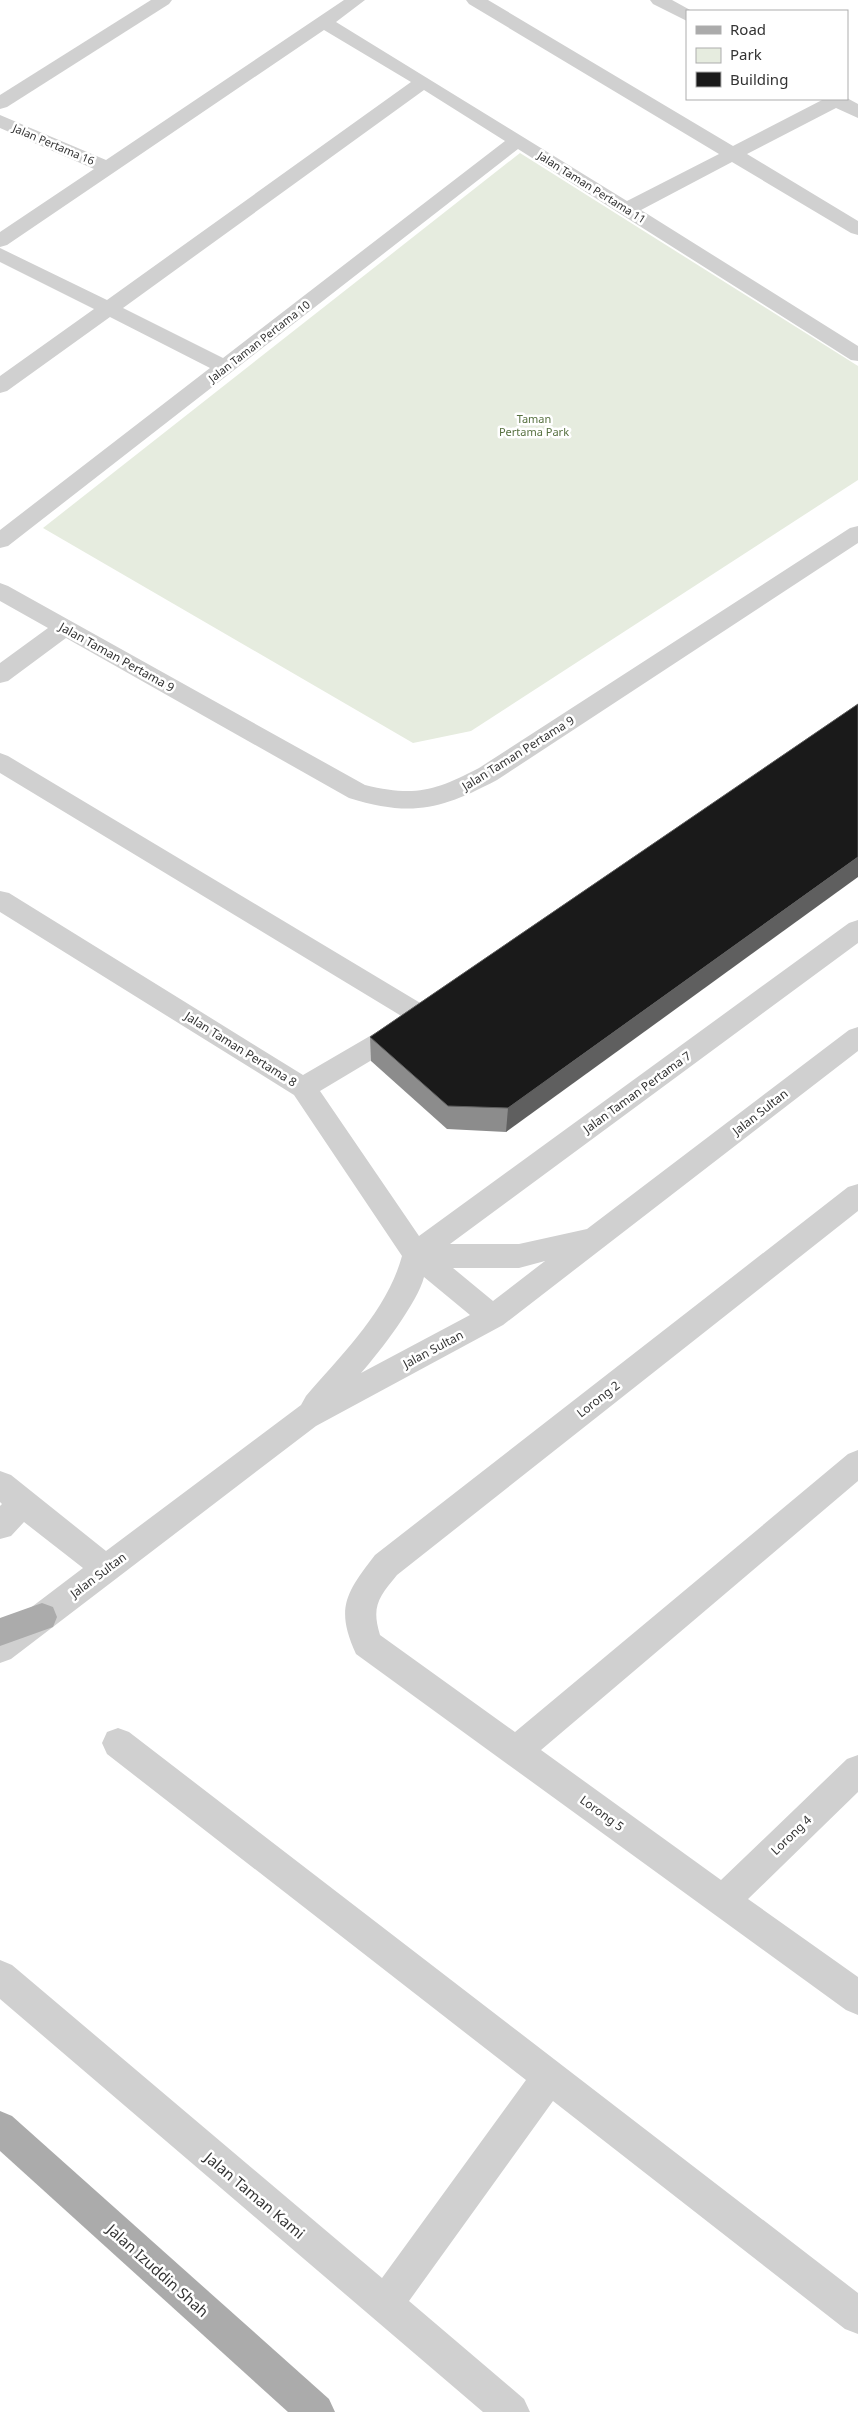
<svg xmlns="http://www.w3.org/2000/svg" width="858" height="2412" viewBox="0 0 858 2412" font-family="'Noto Sans',sans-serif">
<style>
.green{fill:#e6ecdf}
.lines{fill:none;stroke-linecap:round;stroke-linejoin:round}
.minor{fill:#d0d0d0;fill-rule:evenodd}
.major{fill:#ababab;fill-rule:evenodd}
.wall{fill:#8c8c8c}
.shaded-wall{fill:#5f5f5f}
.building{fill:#1a1a1a;stroke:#5f5f5f}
.labels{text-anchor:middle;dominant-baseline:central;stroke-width:5;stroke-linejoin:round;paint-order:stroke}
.far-street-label{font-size:11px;fill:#333;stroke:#fff}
.far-park-label{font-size:11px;fill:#56703f;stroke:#fff}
.street-label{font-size:12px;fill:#333;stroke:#fff}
.near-street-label{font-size:15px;fill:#333;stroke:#fff}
</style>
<rect width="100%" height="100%" fill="#fff"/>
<polygon class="green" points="520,153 858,366 858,480 471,731 413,743 43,528"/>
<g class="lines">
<g class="minor">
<polygon points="151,0 172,0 169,4 7,107 0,109 0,95"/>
<path d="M344 0H365L336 22 627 201 719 154 469 4 466 0H488L733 146 824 99 847 98 858 104V118L836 108 747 154 858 221V235L851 233 732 162 641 210 858 346V361L851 360 518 149 8 546 0 548V530L210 368 110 317 7 391 0 393V376L94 309 0 262V248L107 300 411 82 324 30 7 245 0 247V232L94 169 0 128V115L106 160ZM424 90 505 141 223 358 123 308Z"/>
<polygon points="650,0 672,0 692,11 687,11 687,21 653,4"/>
<path d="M858 526V543L497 780C440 810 411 817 349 798L66 638 8 681 0 683V663L48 628 0 601V583L8 586 365 785C415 797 435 791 479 768L850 528Z"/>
<path d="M0 753 8 756 432 1010 436 1017 432 1024 423 1027 413 1024 416 1029 412 1036 320 1091 419 1236 849 923 858 920V943L450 1244H519L587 1229 849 1030 858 1027V1051L503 1325 316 1426 11 1659 0 1663V1631L83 1568 24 1522 11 1536 0 1539V1506L2 1504 0 1502V1471L11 1475 106 1551 301 1405 306 1396C342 1354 387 1311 402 1256L294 1095 0 912V891L9 893 303 1075 394 1022 403 1019 408 1020 0 773ZM545 1261 493 1301 453 1268H519ZM424 1277 470 1315 361 1373C379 1353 418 1302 424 1277Z"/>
<path d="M858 1184V1211L397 1575C379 1597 371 1606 380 1635L515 1732 848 1454 858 1450V1481L541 1750 721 1880 847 1759 858 1755V1792L748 1899 858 1977V2015L846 2010 356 1654C335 1608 346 1593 375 1555L848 1187Z"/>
<polygon points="118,1728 129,1732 858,2293 858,2334 845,2329 553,2101 409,2301 524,2399 530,2412 483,2412 0,1999 0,1960 12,1965 382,2278 526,2080 107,1754 102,1743 107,1732"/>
</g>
<g class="major">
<polygon points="42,1603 53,1607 57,1617 53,1627 0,1646 0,1618"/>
<polygon points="0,2111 12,2116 329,2399 335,2412 288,2412 0,2151"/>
</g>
</g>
<polygon class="wall" points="858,704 506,1132 447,1129 371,1061 370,1037"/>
<polygon class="shaded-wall" points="858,857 858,877 506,1132 508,1108"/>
<polygon class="building" points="858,704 858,857 508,1108 448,1106 370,1037"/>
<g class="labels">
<g class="far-street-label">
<text transform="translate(54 144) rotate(23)">Jalan Pertama 16</text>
<text transform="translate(592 187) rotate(32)">Jalan Taman Pertama 11</text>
<text transform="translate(259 341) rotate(-38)">Jalan Taman Pertama 10</text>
</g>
<g class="far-park-label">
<text x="534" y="418">Taman<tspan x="534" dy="13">Pertama Park</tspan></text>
</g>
<g class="street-label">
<text transform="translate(117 657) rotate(29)">Jalan Taman Pertama 9</text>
<text transform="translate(518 753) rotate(-32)">Jalan Taman Pertama 9</text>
<text transform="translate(241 1049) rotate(32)">Jalan Taman Pertama 8</text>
<text transform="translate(637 1092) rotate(-36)">Jalan Taman Pertama 7</text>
<text transform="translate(760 1112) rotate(-38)">Jalan Sultan</text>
<text transform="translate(433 1349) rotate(-28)">Jalan Sultan</text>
<text transform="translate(598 1399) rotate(-38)">Lorong 2</text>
<text transform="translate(98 1575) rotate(-37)">Jalan Sultan</text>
<text transform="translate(602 1813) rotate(36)">Lorong 5</text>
<text transform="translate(791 1835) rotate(-44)">Lorong 4</text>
</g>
<g class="near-street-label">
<text transform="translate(255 2195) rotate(40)">Jalan Taman Kami</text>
<text transform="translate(158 2270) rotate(42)">Jalan Izuddin Shah</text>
</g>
</g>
<rect x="686" y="10" width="162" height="90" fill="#ffffff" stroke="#adadad"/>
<rect x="696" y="26" width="25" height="8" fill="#ababab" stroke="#adadad"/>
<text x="730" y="35" font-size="15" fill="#333333">Road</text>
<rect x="696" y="48" width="25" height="15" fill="#e6ecdf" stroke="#adadad"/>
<text x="730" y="60" font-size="15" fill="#333333">Park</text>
<rect x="696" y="72" width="25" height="15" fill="#1a1a1a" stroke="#adadad"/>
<text x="730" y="85" font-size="15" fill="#333333">Building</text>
</svg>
